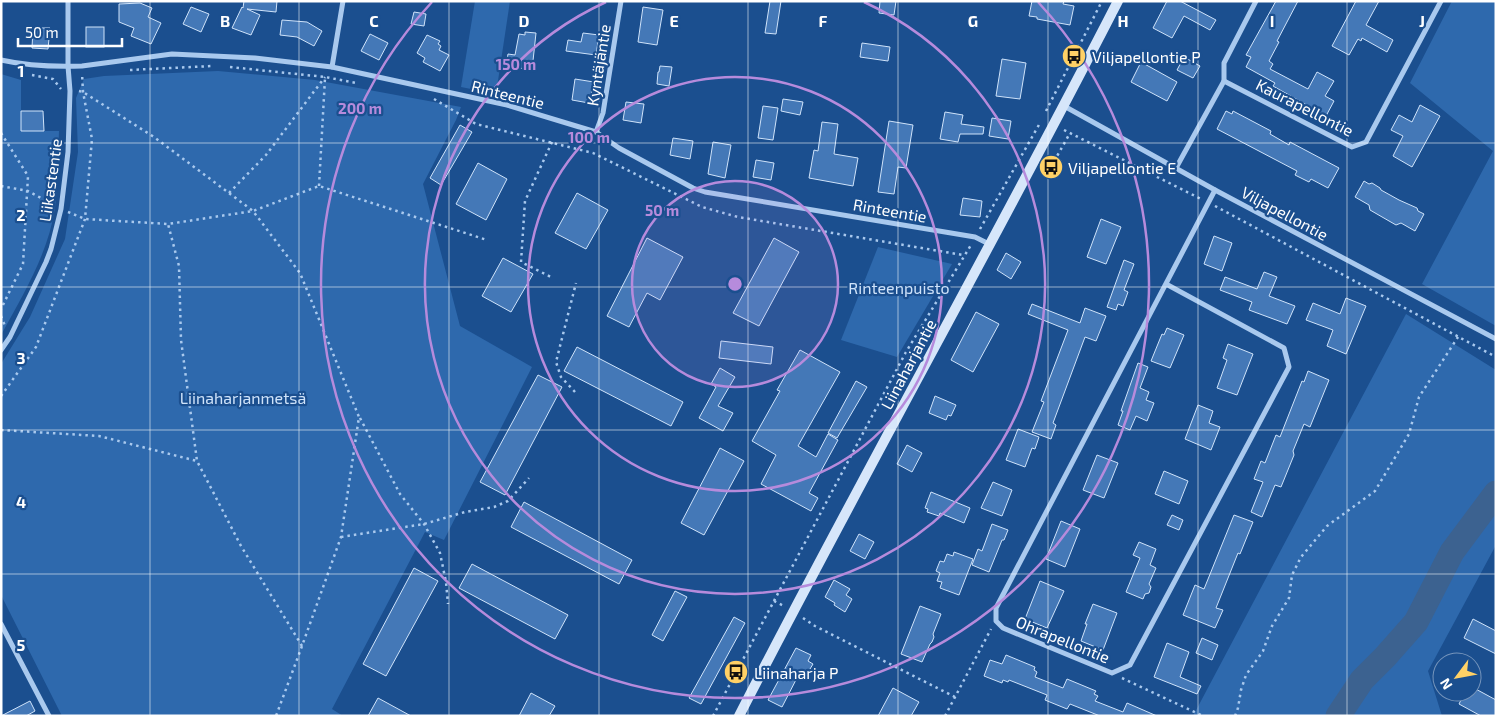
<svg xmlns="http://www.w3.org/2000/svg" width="1497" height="717" viewBox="0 0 1497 717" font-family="'Exo 2',sans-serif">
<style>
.green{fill:#2e69ad}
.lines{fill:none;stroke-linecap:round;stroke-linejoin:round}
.river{stroke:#3c6290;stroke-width:25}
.building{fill:#4478b7;stroke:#cfe3fa}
.path{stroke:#a9c9ee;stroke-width:2.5;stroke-dasharray:2.5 4;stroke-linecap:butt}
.minor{stroke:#a9c9ee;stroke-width:5}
.secondary{stroke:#d6e6fa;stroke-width:10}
.grid{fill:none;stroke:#fff;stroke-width:1;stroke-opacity:0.55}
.ring{fill:none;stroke:#b68bdc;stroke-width:2.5}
.labels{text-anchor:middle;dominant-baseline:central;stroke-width:4.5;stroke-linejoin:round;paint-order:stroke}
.poi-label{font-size:16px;fill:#fff;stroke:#1b4f8f;text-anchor:start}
.street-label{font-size:16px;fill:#fff;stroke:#1b4f8f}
.park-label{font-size:16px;fill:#cfe3fa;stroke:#1b4f8f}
.grid-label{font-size:16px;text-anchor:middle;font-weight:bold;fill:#fff;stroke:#1b4f8f;stroke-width:4.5;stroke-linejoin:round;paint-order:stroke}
.centre{fill:#b68bdc;stroke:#1b4f8f;stroke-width:2.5}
.ring-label{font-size:15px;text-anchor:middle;font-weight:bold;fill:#b68bdc;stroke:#1b4f8f;stroke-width:4.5;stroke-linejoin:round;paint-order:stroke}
</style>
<rect width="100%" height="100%" fill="#1b4f8f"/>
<g class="green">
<polygon points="475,1 510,1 496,94 461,87"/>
<polygon points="1452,1 1496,1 1496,326 1422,284 1493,151 1410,83"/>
<polygon points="218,71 315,80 461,107 456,120 423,184 460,326 532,367 444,540 425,532 332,709 343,716 62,716 1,595 1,364 30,317 65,239 78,152 76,98 84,79 104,76"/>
<path d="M1 74 21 80V131H59C58 157 58 183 55 208 48 254 23 295 1 335Z"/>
<polygon points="878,247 952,264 897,357 841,340"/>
<polygon points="1406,314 1496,370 1496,545 1428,671 1442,716 1193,716"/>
</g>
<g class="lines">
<polyline class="river" points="1338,716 1362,680 1385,657 1416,622 1452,552 1496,493"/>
</g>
<g class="building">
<polygon points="244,1 277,1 276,12 247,9 260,15 251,35 232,28 242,7 243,8"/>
<polygon points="770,1 781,1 776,34 765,33"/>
<polygon points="880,1 896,1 894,15 879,13"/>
<polygon points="1032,1 1064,1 1063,4 1074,6 1070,25 1037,19 1037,17 1029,16"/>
<polygon points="1167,1 1180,1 1216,20 1210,30 1184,16 1172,38 1153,28"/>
<polygon points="1276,1 1298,1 1277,41 1279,42 1269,61 1273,64 1270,69 1308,89 1317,72 1334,81 1325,96 1334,101 1326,116 1273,86 1275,83 1246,67 1251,57 1246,55"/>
<polygon points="1356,1 1379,1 1366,25 1393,40 1387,52 1362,38 1361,41 1358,39 1349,55 1332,46"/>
<polygon points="140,3 152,8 148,17 161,23 151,44 131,36 134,28 119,22 119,4"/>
<polygon points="191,7 209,14 201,32 183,24"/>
<polygon points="643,7 663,10 657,45 638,42"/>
<polygon points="414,12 426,14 424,26 411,24"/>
<polygon points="282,20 307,22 322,31 314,46 297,37 280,35"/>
<rect x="86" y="27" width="18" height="20"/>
<polygon points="33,28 50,28 48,49 32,48"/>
<polygon points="525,32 536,33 532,70 506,66 508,54 515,55 519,34 525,35"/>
<polygon points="583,33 599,35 596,55 566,51 568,40 581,42"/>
<polygon points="370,34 388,43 379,60 361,51"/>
<polygon points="427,35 440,41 438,44 441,46 439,50 449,55 440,71 423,62 425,58 417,53"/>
<polygon points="862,43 890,47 888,61 860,57"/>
<polygon points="1184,57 1200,66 1193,78 1177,70"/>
<polygon points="1002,59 1026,63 1020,99 996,96"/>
<polygon points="1141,62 1177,82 1167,101 1131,82"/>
<polygon points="660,66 672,67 669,86 657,84 658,72 659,72"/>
<polygon points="575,79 594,82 589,103 572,100"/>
<polygon points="783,99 803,102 800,115 781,111"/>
<polygon points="626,102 644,104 641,123 623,120"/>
<polygon points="1420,105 1440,116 1412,167 1393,156 1403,136 1391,130 1399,115 1412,122"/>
<polygon points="763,106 778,108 773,140 758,138"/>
<polygon points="21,111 43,111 44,131 21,131"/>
<polygon points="1226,111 1232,114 1233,111 1271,131 1270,134 1289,145 1290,142 1339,168 1328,188 1311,179 1309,182 1295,175 1297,171 1217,129"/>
<polygon points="945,112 963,115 961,124 984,127 983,134 960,134 958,142 940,139"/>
<polygon points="992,118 1011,121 1008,139 989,136"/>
<polygon points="889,121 913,125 906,168 898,167 894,194 878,192"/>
<polygon points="822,122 838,124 834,154 858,158 853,186 809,178 814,150 818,151"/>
<polygon points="460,125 472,132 441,185 430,178"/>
<polygon points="673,138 693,141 690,159 670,155"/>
<polygon points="713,142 731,145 725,178 708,174"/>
<polygon points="756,160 774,163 771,180 753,177"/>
<polygon points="478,163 507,179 486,220 456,204"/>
<polygon points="1364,181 1369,184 1372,183 1380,188 1381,190 1399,200 1417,208 1418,211 1424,214 1415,231 1401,223 1396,225 1370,210 1369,205 1355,197"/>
<polygon points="577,193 608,210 586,249 555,233"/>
<polygon points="963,198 982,201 980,217 960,215"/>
<polygon points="1101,219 1121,227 1106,264 1087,257"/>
<polygon points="1214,236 1232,243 1222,271 1204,264"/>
<polygon points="647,238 683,257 660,300 647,293 629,327 607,316"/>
<polygon points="774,238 799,252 759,326 733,313"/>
<polygon points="1006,253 1021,262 1011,279 997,270"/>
<polygon points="503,258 533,274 511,312 482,296"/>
<polygon points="1124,260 1134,264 1124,290 1128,292 1123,306 1118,304 1116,310 1107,307"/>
<polygon points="1264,272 1277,277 1269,296 1295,306 1287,324 1249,310 1252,302 1220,290 1225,277 1257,289"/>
<polygon points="1346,298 1366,306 1346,354 1327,346 1333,330 1306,320 1313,303 1340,314"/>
<polygon points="1032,304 1080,323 1085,308 1106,316 1096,341 1085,337 1053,423 1056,425 1051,439 1032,432 1044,402 1041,401 1068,330 1028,314"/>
<polygon points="976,312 999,324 973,372 951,360"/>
<polygon points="1167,328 1184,335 1170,368 1151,361 1162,334 1164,335"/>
<polygon points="721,341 773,347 771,364 719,358"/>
<polygon points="1228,344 1253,354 1237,395 1217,388 1227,360 1223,358"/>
<polygon points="577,347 683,402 671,426 564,371"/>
<polygon points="800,350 840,372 798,446 816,457 828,434 838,440 809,493 818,498 811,511 761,484 776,455 752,441 780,391 777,390"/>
<polygon points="1138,363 1148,367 1140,388 1149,392 1146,400 1154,403 1147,421 1136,416 1130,430 1118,425 1123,411 1121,411"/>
<polygon points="720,368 735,377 718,406 733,413 723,431 699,418 716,387 711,384"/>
<polygon points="1308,371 1329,380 1310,427 1304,424 1293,451 1294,455 1281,487 1275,485 1262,517 1251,512 1263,482 1254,479 1261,461 1265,463 1276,435 1280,437 1302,381 1304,382"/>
<polygon points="538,375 562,387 505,495 480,482"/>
<polygon points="856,381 867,387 837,438 828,433"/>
<polygon points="935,396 956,405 951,416 948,415 946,420 929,413"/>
<polygon points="1198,405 1213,411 1209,423 1220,427 1211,450 1185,439"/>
<polygon points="1018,429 1039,437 1035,449 1032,448 1025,467 1006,460"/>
<polygon points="907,445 922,453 912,472 897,464"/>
<polygon points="720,448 744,461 704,535 681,523"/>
<polygon points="1097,455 1118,463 1104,498 1083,490"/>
<polygon points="1164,471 1188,481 1179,504 1155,494"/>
<polygon points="993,482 1012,490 1002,516 981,508"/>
<polygon points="931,492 970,508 964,523 940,513 939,516 927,512 928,509 925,508"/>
<polygon points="524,502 632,560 619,584 511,527"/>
<polygon points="1172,515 1183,520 1179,530 1167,525"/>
<polygon points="1234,515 1253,522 1240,554 1238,553 1216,608 1223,610 1215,628 1183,615 1195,585 1204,589"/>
<polygon points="1061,521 1080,529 1065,567 1046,559"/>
<polygon points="992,524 1008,530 1004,540 1002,540 989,572 972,565 978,549 982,551"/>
<polygon points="859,534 874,542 865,559 850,551"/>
<polygon points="1139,542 1156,549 1150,565 1156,568 1149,584 1151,587 1149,593 1145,594 1143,599 1126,592 1140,558 1133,555"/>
<polygon points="954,552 973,559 959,595 940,588 942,582 937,581 940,573 936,571 940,561 944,562 947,554 953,556"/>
<polygon points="472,564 568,615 555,639 459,588"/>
<polygon points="414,568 438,581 386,676 363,664"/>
<polygon points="834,580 850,589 846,595 852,599 845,612 834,605 835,603 825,597"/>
<polygon points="1040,581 1064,591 1047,628 1025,619"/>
<polygon points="675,591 687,597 663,641 652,635"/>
<polygon points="1093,604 1117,613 1103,650 1081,641 1087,624 1085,624"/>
<polygon points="920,606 941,614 933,634 934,637 932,642 930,644 922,662 901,654"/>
<polygon points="734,617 745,623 701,704 689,698"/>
<polygon points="1473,619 1496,631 1496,654 1464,638"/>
<polygon points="1202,638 1218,645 1212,660 1196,653"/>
<polygon points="1167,643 1189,652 1180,677 1201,686 1197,694 1154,677"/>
<polygon points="796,648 811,655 808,661 813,664 807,674 802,672 802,673 800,672 782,707 768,700"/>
<polygon points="1006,655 1035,667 1034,670 1037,672 1035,677 1063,688 1067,679 1096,691 1094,694 1098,696 1095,701 1123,712 1127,703 1157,716 1100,716 1070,704 1067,709 1045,700 1047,695 1009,680 1008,682 1003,680 1002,683 984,676 990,660 1002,664"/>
<polygon points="1472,687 1496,700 1496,716 1481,716 1459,704 1461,700 1445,692 1472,692"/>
<polygon points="893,688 919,702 911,716 878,716"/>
<polygon points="531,693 555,706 549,716 519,716"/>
<polygon points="378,698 411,716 368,716"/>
<polygon points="30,701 35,711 26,716 1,716"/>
</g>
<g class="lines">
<g class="path">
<polyline points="230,67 325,77 356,83"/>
<polyline points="130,70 212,66"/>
<polyline points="32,75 53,79 61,89"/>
<polyline points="79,91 83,92 154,137 253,211 300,273 359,417 341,537 302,646 276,716"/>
<polyline points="434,99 476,124 593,153 702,207 738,217 963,255"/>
<polyline points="1046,111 1102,1"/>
<polyline points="1064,130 1201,199"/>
<polyline points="1,133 28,176 23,264 1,309"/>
<polyline points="552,142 525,201 521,262 553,278"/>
<polyline points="1051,167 1070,133"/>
<polyline points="1,186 28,191 52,204"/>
<polyline points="319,186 325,78"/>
<polyline points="229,193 266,155 325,77"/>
<polyline points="1215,206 1496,357"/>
<polyline points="68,212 85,219 168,224"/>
<polyline points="980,229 1040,123"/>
<polyline points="1,316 5,326"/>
<polyline points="575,392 561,377 556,362 576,283"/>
<polyline points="1,396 36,347 85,219 92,139 83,92 82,73"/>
<polyline points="360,418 400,494 424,524 440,553 446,582 448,604"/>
<polyline points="1,430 99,436 197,461"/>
<polyline points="341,537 424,524 465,512 494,507 508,501 529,478"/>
<polyline points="774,601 784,606"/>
<polyline points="803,618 815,626 955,697"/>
<polyline points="302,646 241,546 197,461 181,340 179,266 168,224 253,211 319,186 487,240"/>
<polyline points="1122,678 1203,716"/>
<polyline points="713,716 906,352 971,245"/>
<polyline points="945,716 991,629"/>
<polyline points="1235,716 1238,708 1241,690 1246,675 1263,651 1272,626 1289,598 1292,575 1301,557 1327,526 1375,491 1409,434 1419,397 1458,337"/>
</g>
<g class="minor">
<path d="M1 60C28 66 55 67 82 66L172 54 255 58 332 67 507 105 596 132 619 148 693 188 705 192 975 237 989 244"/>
<polyline points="332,67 343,1"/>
<polyline points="1224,81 1224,63 1256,1"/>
<polyline points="1064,106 1215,190 1496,339"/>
<polyline points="596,132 603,113 621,1"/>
<polyline points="1176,168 1224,81 1352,147 1366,142 1441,1"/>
<polyline points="1166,284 1284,348 1289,367 1130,665 1112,673 1003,628 996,621 996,608 1215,190"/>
<polyline points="1,350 10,337 46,262 51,249 61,209 68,152 70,91 68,66 68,1"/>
<polyline points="1,624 49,716"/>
</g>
<path class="secondary" d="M739 716C862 476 995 241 1118 1"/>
</g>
<path class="grid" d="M150 1V716M299 1V716M449 1V716M599 1V716M748 1V716M898 1V716M1048 1V716M1198 1V716M1347 1V716M1 143H1496M1 287H1496M1 430H1496M1 574H1496"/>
<circle cx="735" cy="284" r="103" fill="#b68bdc" fill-opacity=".12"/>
<g class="ring">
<circle cx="735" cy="284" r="103"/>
<circle cx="735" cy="284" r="207"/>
<path d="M864 2A310 310 0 1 1 606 2"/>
<path d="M1038 2A414 414 0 1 1 432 2"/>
</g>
<defs>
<g id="bus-disc" transform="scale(1.25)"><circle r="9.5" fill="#ffd166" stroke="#1b4f8f"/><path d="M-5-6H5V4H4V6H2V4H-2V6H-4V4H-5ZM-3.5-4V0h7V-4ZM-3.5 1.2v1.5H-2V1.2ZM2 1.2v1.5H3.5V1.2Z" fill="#111"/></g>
</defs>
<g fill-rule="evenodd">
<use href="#bus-disc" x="1074" y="56"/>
<use href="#bus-disc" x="1051" y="167"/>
<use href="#bus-disc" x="736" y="672"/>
</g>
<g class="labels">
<g class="poi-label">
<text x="1092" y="56">Viljapellontie P</text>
<text x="1068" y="167">Viljapellontie E</text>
<text x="754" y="672">Liinaharja P</text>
</g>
<g class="street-label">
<text transform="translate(598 65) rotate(-81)">Kyntäjäntie</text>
<text transform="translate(508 94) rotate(14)">Rinteentie</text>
<text transform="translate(1305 107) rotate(27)">Kaurapellontie</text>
<text transform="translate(50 180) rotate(-82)">Liikastentie</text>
<text transform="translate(890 210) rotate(10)">Rinteentie</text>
<text transform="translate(1285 213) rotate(28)">Viljapellontie</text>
<text transform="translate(908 364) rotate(-62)">Liinaharjantie</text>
<text transform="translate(1063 639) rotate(22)">Ohrapellontie</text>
</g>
<g class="park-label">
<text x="899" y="287">Rinteenpuisto</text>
<text x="243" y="397">Liinaharjanmetsä</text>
</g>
</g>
<g class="grid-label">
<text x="225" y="27">B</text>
<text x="374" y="27">C</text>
<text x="524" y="27">D</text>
<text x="674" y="27">E</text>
<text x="823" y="27">F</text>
<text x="973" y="27">G</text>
<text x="1123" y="27">H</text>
<text x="1272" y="27">I</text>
<text x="1422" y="27">J</text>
<text x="21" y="77">1</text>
<text x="21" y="221">2</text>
<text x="21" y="364">3</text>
<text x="21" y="508">4</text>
<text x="21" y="651">5</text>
</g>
<circle cx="735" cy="284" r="8" class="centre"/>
<g class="ring-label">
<text x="516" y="70">150 m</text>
<text x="360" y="114">200 m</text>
<text x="589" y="143">100 m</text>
<text x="662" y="216">50 m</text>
</g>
<rect width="1497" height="717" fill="none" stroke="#ffffff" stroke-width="5"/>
<g transform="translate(1457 677) rotate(238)"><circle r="24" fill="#1b4f8f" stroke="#7695bc"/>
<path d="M0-4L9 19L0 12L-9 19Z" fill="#ffd166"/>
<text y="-8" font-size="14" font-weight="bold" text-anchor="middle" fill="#ffffff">N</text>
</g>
<path d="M18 38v8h104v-8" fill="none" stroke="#ffffff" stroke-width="2.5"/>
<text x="25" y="38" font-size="15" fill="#ffffff" stroke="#1b4f8f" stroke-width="4" paint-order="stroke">50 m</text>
</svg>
